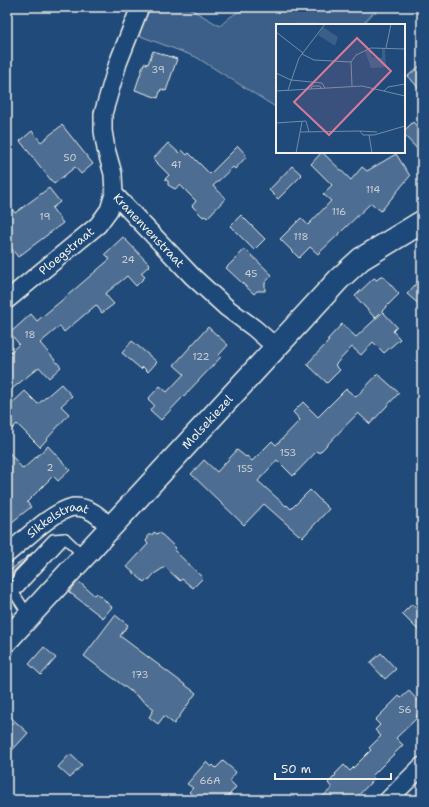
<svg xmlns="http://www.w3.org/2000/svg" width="429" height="807" viewBox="0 0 429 807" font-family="'Shantell Sans',sans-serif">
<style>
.green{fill:#3a5f88;stroke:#97a8b8}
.building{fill:#4d6e92;stroke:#f4f1e8}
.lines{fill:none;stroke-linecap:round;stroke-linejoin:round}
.lane-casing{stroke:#f4f1e8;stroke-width:12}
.street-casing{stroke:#f4f1e8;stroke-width:20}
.secondary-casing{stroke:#f4f1e8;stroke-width:25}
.lane{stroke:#1f4a7a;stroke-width:9}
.street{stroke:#1f4a7a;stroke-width:17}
.secondary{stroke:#1f4a7a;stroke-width:22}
.labels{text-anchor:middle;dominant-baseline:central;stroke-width:3.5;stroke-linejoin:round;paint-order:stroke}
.number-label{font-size:10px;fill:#cad0d2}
.street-label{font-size:12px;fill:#f4f1e8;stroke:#1f4a7a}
.inset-road{fill:none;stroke:#748da6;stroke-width:1}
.view{fill:#d87a9a;fill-opacity:0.15;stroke:#d87a9a;stroke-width:2}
.inset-edge{fill:none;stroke:#f4f1e8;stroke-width:2}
</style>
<rect width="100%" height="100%" fill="#1f4a7a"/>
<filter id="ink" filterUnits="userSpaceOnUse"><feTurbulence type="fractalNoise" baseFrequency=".025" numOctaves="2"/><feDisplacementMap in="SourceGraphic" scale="8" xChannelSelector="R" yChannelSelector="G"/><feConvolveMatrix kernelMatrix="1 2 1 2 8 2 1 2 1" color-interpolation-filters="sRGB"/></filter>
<g filter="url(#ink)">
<path class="green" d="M147 7H187L220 26C231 16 241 6 258 10L261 7H377L378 8 362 25H277V108L196 57 135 34Z"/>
<g class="building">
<polygon points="153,51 177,59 166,91 161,89 158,98 135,90 144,63 148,64"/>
<polygon points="422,64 422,92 408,76"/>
<polygon points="413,122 422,132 422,154 404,135 404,131"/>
<polygon points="62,125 93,164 81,174 75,167 54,184 20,141 32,131 41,142"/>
<polygon points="168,143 179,153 182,150 187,155 189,153 210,174 238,146 247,156 235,169 233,167 213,186 226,198 207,218 205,216 203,217 192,206 196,201 180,185 175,189 168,185 168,181 165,179 169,175 153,159"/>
<polygon points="322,152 351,180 362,167 367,171 396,154 410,176 381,211 371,203 318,254 310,247 299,258 280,239 301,218 308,225 331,201 323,194 332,185 311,164"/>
<polygon points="292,166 302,175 278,199 269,190"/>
<polygon points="49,188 60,202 52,208 63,223 18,257 7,243 7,203 15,213"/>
<polygon points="241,215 265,239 254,250 230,226"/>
<polygon points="123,237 150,265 141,273 145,277 136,286 127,276 105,294 114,304 102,313 96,305 64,332 60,326 40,343 61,367 49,378 39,367 7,393 7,356 19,344 10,333 31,314 37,321 61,301 110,259 105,254"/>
<polygon points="245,249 272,275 265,283 265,291 257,291 254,294 226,268"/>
<polygon points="382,275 399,294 375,318 355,296 374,278 377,280"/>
<polygon points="422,277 422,307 407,294"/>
<polygon points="383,312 397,327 393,331 400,339 384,353 373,342 361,355 352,347 335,365 340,370 327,383 307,364 329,341 327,340 342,324 356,337"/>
<polygon points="208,327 228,345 219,355 221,357 161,420 150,410 154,405 148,399 160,386 167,392 184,374 174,365"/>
<polygon points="132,341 157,362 148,372 143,367 141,369 122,353"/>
<polygon points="378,374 399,393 370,424 358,413 319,453 317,451 293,476 277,460 258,481 286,506 287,505 291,509 310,490 329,509 303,537 300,534 299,535 264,504 244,525 191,474 204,460 217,472 237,450 246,457 247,456 252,461 272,441 276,445 300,420 293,412 303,402 318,417 346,389 356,397"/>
<polygon points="61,384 72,396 61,406 69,414 40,447 17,424 7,434 7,408 25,391 38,404"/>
<polygon points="48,446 70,470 58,481 53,476 27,502 31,507 7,526 7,450 23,469"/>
<polygon points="154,532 157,534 159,532 176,548 174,550 203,578 193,588 182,579 180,581 165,567 154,574 148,581 146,580 144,582 127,567 148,544 146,541 148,538 148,535 152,535"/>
<polygon points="33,552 14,571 10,584 7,583 7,573"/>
<polygon points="78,581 94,595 96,593 106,601 106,602 112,607 103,618 69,592"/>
<polygon points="412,604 422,615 422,634 402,614"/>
<polygon points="115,615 128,625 120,636 196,693 174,724 164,716 158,724 149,717 154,709 84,656"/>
<polygon points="44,647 56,658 41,675 29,664"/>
<polygon points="381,653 396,669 385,679 370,663"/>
<polygon points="409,691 422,705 422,710 416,716 418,717 396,738 403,745 372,776 374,779 354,800 319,800 332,788 328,783 336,775 335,774 344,765 350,771 371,750 369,748 381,736 375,730 380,725 375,720 399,696 401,698"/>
<polygon points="7,714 28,733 7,756"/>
<polygon points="70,754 82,765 70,778 58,767"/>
<polygon points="223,761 236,772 230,781 236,787 225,800 198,800 189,792 193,788 187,784 206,762 211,767 213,765 216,768"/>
</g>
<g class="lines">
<g class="lane-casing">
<g id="lane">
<polyline points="14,592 19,575 53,539 65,538"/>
<polyline points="29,616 14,593 65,538 84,556"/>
</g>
</g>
<g class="street-casing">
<g id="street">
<path id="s1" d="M140 7 118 63 103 114V131L106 149 113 174 114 194 192 276 227 308 254 328 276 347"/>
<path id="s2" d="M7 300 98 225 109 210 114 194"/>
<path id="s3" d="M7 554C23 541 53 511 73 507 77 507 85 508 88 510 97 513 104 521 110 528"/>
<polyline points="388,800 422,766"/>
</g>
</g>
<g class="secondary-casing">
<g id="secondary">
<path id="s4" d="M7 640 339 279 361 259 422 222"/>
</g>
</g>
<use href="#lane" class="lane"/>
<use href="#street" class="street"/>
<use href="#secondary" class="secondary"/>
</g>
</g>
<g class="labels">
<g class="number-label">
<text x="158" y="69">39</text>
<text x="70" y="157">50</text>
<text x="176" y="164">41</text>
<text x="373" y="189">114</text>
<text x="339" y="211">116</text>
<text x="45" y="216">19</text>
<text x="301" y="236">118</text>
<text x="128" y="259">24</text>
<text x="251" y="273">45</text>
<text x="30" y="334">18</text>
<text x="201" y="356">122</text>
<text x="288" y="452">153</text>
<text x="50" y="467">2</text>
<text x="245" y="468">155</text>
<text x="140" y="674">173</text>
<text x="405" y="709">56</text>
<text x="210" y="780">66A</text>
</g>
<g class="street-label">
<text stroke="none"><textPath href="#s1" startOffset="245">Kranenvenstraat</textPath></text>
<text stroke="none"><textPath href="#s2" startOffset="77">Ploegstraat</textPath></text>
<text stroke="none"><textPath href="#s4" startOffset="296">Molsekiezel</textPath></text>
<text stroke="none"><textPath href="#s3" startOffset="63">Sikkelstraat</textPath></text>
</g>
</g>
<g transform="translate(276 24)">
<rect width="129" height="129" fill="#1f4a7a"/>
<path d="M47 3 62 13 59 22 42 11ZM94 25 96 33 101 34H106V25H109L110 43 95 44 89 27Z" fill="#3a5f88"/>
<path class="inset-road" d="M0 8 27 29M110 24 115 0M26 30 38 36 75 38M0 49 15 56 46 59 49 64M76 62 75 38 80 31 95 24 129 25M35 65 36 62H44L45 64M12 66 23 34 49 0M0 67 86 62 129 72M108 67 112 63 129 60M0 99 30 97 33 108M24 108 84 107M101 108 84 107 87 111H98L129 102M93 111 96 129M20 129 26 98"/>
<path class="view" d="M81 14 115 47 53 111 18 78Z"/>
<rect width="129" height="129" class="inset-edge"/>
</g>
<rect width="429" height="807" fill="none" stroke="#1f4a7a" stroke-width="24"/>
<rect x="12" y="12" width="405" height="783" fill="none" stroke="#f4f1e8" stroke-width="1.5" filter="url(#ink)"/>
<path d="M275 773v6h116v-6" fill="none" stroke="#f4f1e8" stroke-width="2"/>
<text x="281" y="773" font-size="12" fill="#f4f1e8" stroke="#1f4a7a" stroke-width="3" paint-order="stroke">50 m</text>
</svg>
